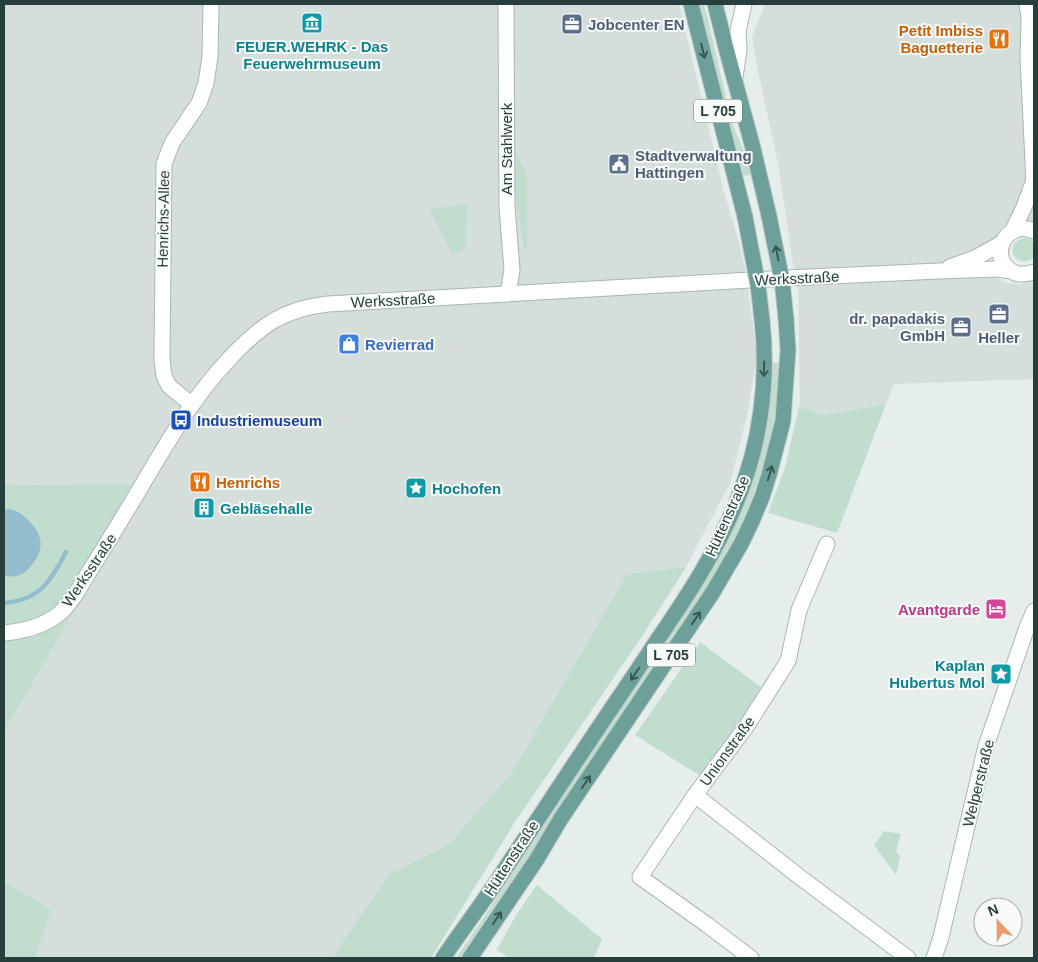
<svg xmlns="http://www.w3.org/2000/svg" width="1038" height="962" viewBox="0 0 1038 962" font-family="Arial,sans-serif">
<style>
.built{fill:#d4dedb}
.green{fill:#c1ddcd}
.water{fill:#93bcce}
.lines{fill:none;stroke-linecap:round;stroke-linejoin:round}
.stream{stroke:#93bcce;stroke-width:4.5}
.minor-casing{stroke:#a9b6b4;stroke-width:17}
.major-casing{stroke:#c2c9c8;stroke-width:17}
.minor{stroke:#fff;stroke-width:15}
.major{stroke:#6ea09b;stroke-width:15}
.major-bridge-casing{stroke:#c2c9c8;stroke-width:17;stroke-linecap:butt}
.major-bridge{stroke:#6ea09b;stroke-width:15}
.oneway{stroke:#385754}
.labels{text-anchor:middle;dominant-baseline:central;stroke-width:4;stroke-linejoin:round;paint-order:stroke}
.shield{fill:#f7faf9;stroke:#657775;stroke-width:1}
.shield-label{font-size:14px;font-weight:bold;fill:#263f3c}
.service-label{font-size:15px;font-weight:bold;fill:#4e5e75;stroke:#f7faf9;text-anchor:start}
.food-label{font-size:15px;font-weight:bold;fill:#c56008;stroke:#f7faf9;text-anchor:end}
.culture-label{font-size:15px;font-weight:bold;fill:#0d838f;stroke:#f7faf9;text-anchor:start}
.street-label{font-size:15px;fill:#263f3c;stroke:#f7faf9}
.shop-label{font-size:15px;font-weight:bold;fill:#366cbe;stroke:#f7faf9;text-anchor:start}
.transit-label{font-size:15px;font-weight:bold;fill:#164399;stroke:#f7faf9;text-anchor:start}
.hotel-label{font-size:15px;font-weight:bold;fill:#b23c85;stroke:#f7faf9;text-anchor:end}
</style>
<rect width="100%" height="100%" fill="#e6eeec"/>
<g class="built">
<polygon points="4,4 679,4 724,192 739,242 745,269 757,355 747,416 730,483 686,567 627,574 512,772 450,843 389,876 332,958 35,958 51,910 4,881 4,732 83,596 150,484 4,485"/>
<polygon points="765,4 1034,4 1034,221 1021,220 1006,225 992,242 949,262 794,271 779,169 756,61 752,37"/>
<polygon points="991,275 1006,283 1020,284 1034,279 1034,379 894,384 886,404 825,415 800,407 798,285"/>
</g>
<g class="green">
<polygon points="702,5 704,5 707,15 732,123 742,146 751,175 742,176 700,6"/>
<polygon points="514,151 523,166 527,176 527,248 524,248 515,194"/>
<polygon points="467,204 466,248 452,254 429,209"/>
<path d="M1023 238 1031 239 1034 243V257C1018 272 1001 246 1023 238Z"/>
<path d="M771 363H781C777 443 753 507 715 576L594 756 510 887 462 958H456L490 908 528 845 689 607C720 556 750 503 762 443 767 417 768 390 771 363Z"/>
<polygon points="886,404 837,533 768,513 785,468 799,407 825,415"/>
<polygon points="151,484 72,588 61,600 83,596 4,732 4,485"/>
<polygon points="686,567 643,635 517,819 431,958 332,958 389,875 450,843 512,772 627,574"/>
<polygon points="700,642 765,690 702,777 635,735"/>
<polygon points="884,831 901,834 896,851 900,857 896,875 874,845"/>
<polygon points="4,881 51,910 35,958 4,958"/>
<polygon points="537,885 602,939 594,958 510,958 497,950 516,915"/>
</g>
<path class="water" d="M4 509C15 509 20 512 28 520 43 534 45 549 32 565 28 570 22 575 16 576 12 577 7 576 4 576Z"/>
<g class="lines">
<path class="stream" d="M4 603C40 600 51 581 66 552"/>
<g class="minor-casing">
<g id="minor">
<polyline points="506,4 507,207 512,270 508,294"/>
<polyline points="1027,4 1029,18 1028,58 1034,183"/>
<polyline points="735,78 739,50 738,31 744,4"/>
<path d="M1034 231C1005 218 986 260 1015 273 1022 275 1028 274 1034 272"/>
<polyline points="1012,232 1024,207 1034,180"/>
<polyline points="950,267 975,258 1002,243"/>
<polyline points="191,404 169,386 164,376 162,359 164,164 172,143 199,103 206,83 210,57 211,4"/>
<path d="M4 633C26 631 51 624 66 607 71 601 76 594 80 587 102 551 124 516 145 480 172 435 194 396 230 358 243 344 257 331 273 321 290 311 309 306 328 304L787 278 939 271 997 269 1011 271"/>
<polyline points="695,795 801,878 908,958"/>
<polyline points="751,958 706,924 640,877 695,795 746,727 788,661 799,610 827,544"/>
<polyline points="934,958 941,937 986,746 1026,630 1034,611"/>
</g>
</g>
<g class="major-casing">
<g id="major">
<polyline points="691,4 745,217"/>
<polyline points="715,4 726,48 753,148 769,216"/>
<path d="M443 958C460 933 478 909 495 884 530 831 564 779 599 727 619 697 639 668 658 639 688 595 717 551 737 501 760 445 769 381 762 320"/>
<polyline points="470,958 537,859 560,820 713,592 741,544 752,521 762,497 769,475 783,421 788,350 786,319"/>
</g>
</g>
<use href="#minor" class="minor"/>
<use href="#major" class="major"/>
<g class="major-bridge-casing">
<g id="major-bridge">
<polyline points="769,216 782,280 786,319"/>
<polyline points="745,217 758,285 762,320"/>
</g>
</g>
<use href="#major-bridge" class="major-bridge"/>
</g>
<defs><path id="oneway-shaft" d="M-6 0H5M1.5-3L5.5 0L1.5 3" fill="none" stroke-width="1.6" stroke-linecap="round" stroke-linejoin="round" transform="scale(1.25)"/></defs>
<g class="oneway">
<use href="#oneway-shaft" transform="translate(703 51) rotate(76)"/>
<use href="#oneway-shaft" transform="translate(777 253) rotate(-101)"/>
<use href="#oneway-shaft" transform="translate(764 369) rotate(92)"/>
<use href="#oneway-shaft" transform="translate(770 473) rotate(-73)"/>
<use href="#oneway-shaft" transform="translate(696 618) rotate(-56)"/>
<use href="#oneway-shaft" transform="translate(635 674) rotate(124)"/>
<use href="#oneway-shaft" transform="translate(586 782) rotate(-56)"/>
<use href="#oneway-shaft" transform="translate(497 918) rotate(-56)"/>
</g>
<defs>
<g id="museum-square" transform="scale(1.125)"><rect x="-9" y="-9" width="18" height="18" rx="4" fill="#0f9aa8" stroke="#f7faf9"/><path d="M0-6L6-3V-2H-6V-3ZM-5-1h2V3h-2ZM-1-1h2V3h-2ZM3-1h2V3H3ZM-6 4H6V6H-6Z" fill="#fff"/></g>
<g id="office-square" transform="scale(1.125)"><rect x="-9" y="-9" width="18" height="18" rx="4" fill="#5c6f8a" stroke="#f7faf9"/><path d="M-6-3h4V-5.5h4V-3h4V5H-6ZM-1-4.5V-3h2v-1.5ZM-6 0V1H6V0Z" fill="#fff"/></g>
<g id="restaurant-square" transform="scale(1.125)"><rect x="-9" y="-9" width="18" height="18" rx="4" fill="#e8710a" stroke="#f7faf9"/><path d="M-5-6h1v4h1v-4h1v4h1v-4h1v5L-1.5 .5V6h-2V.5L-5-1ZM5-6V6H3V1.5H1.5Q1.5-4 5-6Z" fill="#fff"/></g>
<g id="civic-square" transform="scale(1.125)"><rect x="-9" y="-9" width="18" height="18" rx="4" fill="#5c6f8a" stroke="#f7faf9"/><path d="M-.6-6.5H3V-4.5H.6V-3L4-1V1h2V6H-6V1h2V-1L-.6-3ZM-1.2 2.5V6h2.4V2.5Z" fill="#fff"/></g>
<g id="shop-square" transform="scale(1.125)"><rect x="-9" y="-9" width="18" height="18" rx="4" fill="#3f7fe0" stroke="#f7faf9"/><path d="M-5-2.5h2.3a2.7 3.5 0 0 1 5.4 0H5L5.5 6h-11ZM-1.5-2.5h3a1.5 2.3 0 0 0-3 0Z" fill="#fff"/></g>
<g id="bus-square" transform="scale(1.125)"><rect x="-9" y="-9" width="18" height="18" rx="4" fill="#1a4fb4" stroke="#f7faf9"/><path d="M-5-6H5V4H4V6H2V4H-2V6H-4V4H-5ZM-3.5-4V0h7V-4ZM-3.5 1.2v1.5H-2V1.2ZM2 1.2v1.5H3.5V1.2Z" fill="#fff"/></g>
<g id="sight-square" transform="scale(1.125)"><rect x="-9" y="-9" width="18" height="18" rx="4" fill="#0f9aa8" stroke="#f7faf9"/><path d="M0-6L1.8-2.2L6-1.7L2.9 1.2L3.7 5.4L0 3.3L-3.7 5.4L-2.9 1.2L-6-1.7L-1.8-2.2Z" fill="#fff"/></g>
<g id="building-square" transform="scale(1.125)"><rect x="-9" y="-9" width="18" height="18" rx="4" fill="#0f9aa8" stroke="#f7faf9"/><path d="M-4-6H4V6H1V3H-1V6H-4ZM-2.5-4.3h1.7v1.8h-1.7ZM.8-4.3h1.7v1.8H.8ZM-2.5-1h1.7V.8h-1.7ZM.8-1h1.7V.8H.8Z" fill="#fff"/></g>
<g id="hotel-square" transform="scale(1.125)"><rect x="-9" y="-9" width="18" height="18" rx="4" fill="#d1479c" stroke="#f7faf9"/><path d="M-6-4.5h1.5V1H6V5H4.5V3h-9V5H-6ZM-4 0a1.8 1.8 0 1 1 3.6 0ZM.5 0V-2.5h3Q6-2.5 6 0Z" fill="#fff"/></g>
</defs>
<g fill-rule="evenodd">
<use href="#museum-square" x="312" y="23"/>
<use href="#office-square" x="572" y="24"/>
<use href="#restaurant-square" x="999" y="39"/>
<use href="#civic-square" x="619" y="164"/>
<use href="#office-square" x="999" y="314"/>
<use href="#office-square" x="961" y="327"/>
<use href="#shop-square" x="349" y="344"/>
<use href="#bus-square" x="181" y="420"/>
<use href="#restaurant-square" x="200" y="482"/>
<use href="#sight-square" x="416" y="488"/>
<use href="#building-square" x="204" y="508"/>
<use href="#hotel-square" x="996" y="609"/>
<use href="#sight-square" x="1001" y="674"/>
</g>
<g class="labels">
<g class="shield">
<rect x="694" y="99.5" width="48" height="23" rx="4"/>
<rect x="647" y="643.5" width="48" height="23" rx="4"/>
</g>
<g class="shield-label">
<text x="718" y="111">L 705</text>
<text x="671" y="655">L 705</text>
</g>
<g class="service-label">
<text x="588" y="24">Jobcenter EN</text>
<text x="635" y="155">Stadtverwaltung<tspan x="635" dy="17">Hattingen</tspan></text>
<text x="945" y="318" text-anchor="end">dr. papadakis<tspan x="945" dy="17">GmbH</tspan></text>
<text x="999" y="337" text-anchor="middle">Heller</text>
</g>
<g class="food-label">
<text x="983" y="30">Petit Imbiss<tspan x="983" dy="17">Baguetterie</tspan></text>
<text x="216" y="482" text-anchor="start">Henrichs</text>
</g>
<g class="culture-label">
<text x="312" y="46" text-anchor="middle">FEUER.WEHRK - Das<tspan x="312" dy="17">Feuerwehrmuseum</tspan></text>
<text x="432" y="488">Hochofen</text>
<text x="220" y="508">Gebläsehalle</text>
<text x="985" y="665" text-anchor="end">Kaplan<tspan x="985" dy="17">Hubertus Mol</tspan></text>
</g>
<g class="street-label">
<text transform="translate(506 149) rotate(-90)">Am Stahlwerk</text>
<text transform="translate(163 219) rotate(-89)">Henrichs-Allee</text>
<text transform="translate(797 278) rotate(-3)">Werksstraße</text>
<text transform="translate(393 300) rotate(-3)">Werksstraße</text>
<text transform="translate(727 516) rotate(-66)">Hüttenstraße</text>
<text transform="translate(89 570) rotate(-56)">Werksstraße</text>
<text transform="translate(727 751) rotate(-54)">Unionstraße</text>
<text transform="translate(978 783) rotate(-76)">Welperstraße</text>
<text transform="translate(511 858) rotate(-57)">Hüttenstraße</text>
</g>
<g class="shop-label">
<text x="365" y="344">Revierrad</text>
</g>
<g class="transit-label">
<text x="197" y="420">Industriemuseum</text>
</g>
<g class="hotel-label">
<text x="980" y="609">Avantgarde</text>
</g>
</g>
<rect width="1038" height="962" fill="none" stroke="#263f3c" stroke-width="10"/>
<g transform="translate(998 922) rotate(338)"><circle r="24" fill="#f7faf9" stroke="#a3afad"/>
<path d="M0-4L9 19L0 12L-9 19Z" fill="#e89d6a"/>
<text y="-8" font-size="14" font-weight="bold" text-anchor="middle" fill="#263f3c">N</text>
</g>
</svg>
